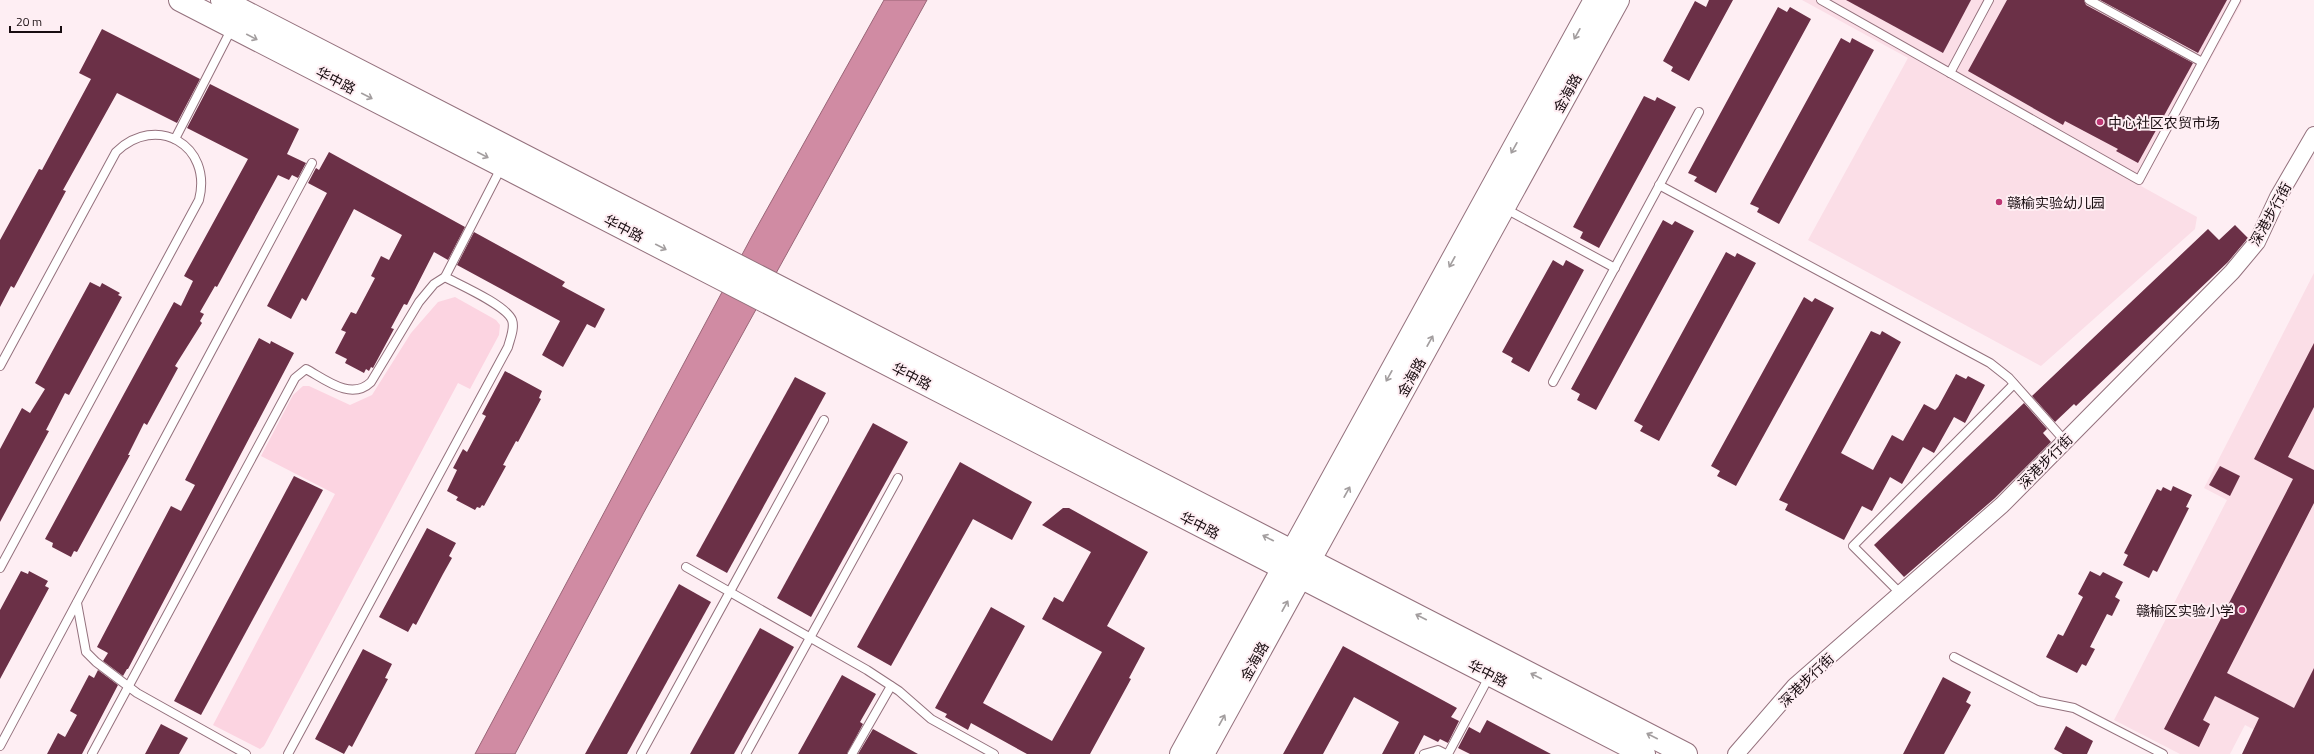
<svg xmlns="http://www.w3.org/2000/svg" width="2314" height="754" viewBox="0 0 2314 754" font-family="'Titillium Web','Noto Sans SC',sans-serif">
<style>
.built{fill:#fbdee7}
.green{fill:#fcd4e1}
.water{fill:#d08ba3;stroke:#996577}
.building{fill:#6b3047}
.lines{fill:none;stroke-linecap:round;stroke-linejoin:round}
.service-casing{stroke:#94717d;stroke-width:10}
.minor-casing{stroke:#94717d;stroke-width:18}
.secondary-casing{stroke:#94717d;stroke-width:24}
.primary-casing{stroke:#94717d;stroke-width:24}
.service{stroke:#fff;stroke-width:8}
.minor{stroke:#fff;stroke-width:16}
.secondary{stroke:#fff;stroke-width:22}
.primary{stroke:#fff;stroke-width:22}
.oneway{stroke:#a39e9f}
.poi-dot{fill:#be3673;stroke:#feeef3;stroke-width:1.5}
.labels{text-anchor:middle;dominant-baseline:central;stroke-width:4;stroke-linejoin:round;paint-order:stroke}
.street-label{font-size:14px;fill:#180c10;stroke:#feeef3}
.poi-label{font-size:14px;fill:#180c10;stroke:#feeef3;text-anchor:start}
</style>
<rect width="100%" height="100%" fill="#feeef3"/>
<g class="built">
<polygon points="1802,0 2243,0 2141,186 2197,217 2195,229 2041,366 1808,240 1908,58"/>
<polygon points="2314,273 2314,754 2302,754 2245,725 2230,754 2180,754 2114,720 2227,500 2204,488"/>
</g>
<polygon class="green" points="455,297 496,320 500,325 499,335 470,389 458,383 264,746 260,749 213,725 335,494 261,456 293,395 303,386 309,386 350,405 372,395 411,333 438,302"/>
<polygon class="water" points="884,0 927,0 643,514 515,754 475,754 752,236"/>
<g class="building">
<polygon points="1709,0 1733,0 1689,81 1671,71 1673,67 1663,61 1695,1 1706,7"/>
<polygon points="1846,0 1971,0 1943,53"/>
<polygon points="2007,0 2084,0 2086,5 2193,63 2138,163 2116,151 2118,149 2065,121 2063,125 1968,71"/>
<polygon points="2100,0 2227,0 2198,53"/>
<polygon points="1778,7 1787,12 1790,7 1811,19 1716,193 1694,181 1697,177 1688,173"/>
<polygon points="102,29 200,79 177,123 117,93 63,190 66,191 14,288 11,286 0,307 0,240 39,169 42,170 91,79 79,73"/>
<polygon points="1841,38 1850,43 1852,38 1874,50 1779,224 1757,212 1759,208 1750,204"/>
<polygon points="210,84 299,129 287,154 306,163 298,178 292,175 289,180 278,175 217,287 215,286 200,312 204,314 200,321 202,323 175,366 178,368 147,425 144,423 128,455 130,455 77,552 74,551 71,557 52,547 53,543 45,539 174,302 181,306 193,281 184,276 248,159 187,128"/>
<polygon points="1644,96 1655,101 1657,97 1676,107 1599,248 1580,238 1583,232 1573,227"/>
<polygon points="329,152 465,227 448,260 434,252 407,305 404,304 391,328 394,329 374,366 373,368 371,367 369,371 366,369 364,373 345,363 347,359 335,353 346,332 341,330 351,312 356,314 375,278 371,276 381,256 389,260 402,235 354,209 306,301 302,298 291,319 267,306 327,193 308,183 316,168 319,170"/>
<polygon points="1663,220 1672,225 1675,221 1694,231 1596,410 1577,400 1580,394 1571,389"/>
<polygon points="2235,225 2248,238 2228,262 2076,406 2074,404 2055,422 2032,396 2208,229 2219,240"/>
<polygon points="474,232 565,282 562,286 605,309 595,328 587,324 563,367 542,355 560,321 457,265"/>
<polygon points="1726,252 1735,257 1737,253 1756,263 1659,441 1640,431 1643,426 1634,421"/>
<polygon points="1553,260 1563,266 1566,260 1584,270 1529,372 1511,362 1513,358 1502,352"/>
<polygon points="90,282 100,287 102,283 120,293 118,295 122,297 69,395 65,393 46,430 49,431 0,522 0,449 22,408 30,413 45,389 35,383"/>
<polygon points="1804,297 1812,302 1815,298 1834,308 1736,486 1717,476 1720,471 1711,466"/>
<polygon points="1871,331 1880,335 1882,331 1901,342 1841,453 1873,470 1892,435 1903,441 1924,404 1935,410 1938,407 1956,374 1966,379 1968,376 1985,385 1965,423 1954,417 1934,453 1923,447 1902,484 1890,477 1872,511 1862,506 1844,540 1785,510 1788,504 1779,500"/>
<polygon points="259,338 270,344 271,341 294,353 128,669 127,669 123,676 103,661 108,653 97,647 171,506 181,511 195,485 185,480"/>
<polygon points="2314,343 2314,407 2288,457 2314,470 2314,503 2227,673 2294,708 2314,668 2314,754 2242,754 2259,718 2215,696 2203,720 2210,724 2199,747 2164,729 2293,479 2254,459"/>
<polygon points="505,371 542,391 539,398 541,399 518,442 516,441 503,465 506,466 484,506 482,505 480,508 477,507 475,510 456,500 458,497 447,491 457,470 453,468 463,449 467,452 486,416 482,414"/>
<polygon points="795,377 826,393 727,573 696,556"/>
<polygon points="2024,403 2047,429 2043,433 2051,442 1995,498 1904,577 1874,545"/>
<polygon points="873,423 908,442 811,617 777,598"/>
<polygon points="960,462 1032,502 1012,540 973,519 891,666 857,647"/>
<polygon points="2220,466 2240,476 2230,496 2209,485"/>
<polygon points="294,476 323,490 201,715 174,701"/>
<polygon points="2173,486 2192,495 2186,507 2189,508 2157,572 2153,570 2149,578 2123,565 2128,555 2124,553 2157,489 2161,491 2163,487 2171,491"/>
<polygon points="1063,508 1069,508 1148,552 1107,626 1145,648 1129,678 1131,679 1090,754 1027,754 971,723 968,730 945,717 947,714 935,708 991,607 1025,626 983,703 1052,741 1102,652 1042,619 1054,597 1063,602 1091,552 1042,525"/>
<polygon points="427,528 456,543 449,556 452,558 443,574 416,625 413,623 408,632 379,617"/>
<polygon points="21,571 28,574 29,571 48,581 45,586 49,588 0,679 0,610"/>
<polygon points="2090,571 2100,576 2103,572 2123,582 2115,597 2120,600 2112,616 2107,614 2090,647 2095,649 2086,666 2082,664 2077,673 2046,657 2058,634 2063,636 2083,597 2078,594"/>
<polygon points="679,584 711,602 627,754 585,754"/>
<polygon points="760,628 794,647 734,754 690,754"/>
<polygon points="1343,646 1457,708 1451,717 1459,721 1448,743 1440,739 1438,742 1424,735 1414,754 1382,754 1399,722 1354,697 1323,754 1283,754"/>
<polygon points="363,649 392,664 385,678 388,679 352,747 349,745 344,754 315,739"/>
<polygon points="98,670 118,685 82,754 47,754 58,733 65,737 77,715 70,711 89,675 94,678"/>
<polygon points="842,675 876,694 860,722 863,724 847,754 798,754"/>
<polygon points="1943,677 1971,692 1966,702 1971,705 1944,754 1903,754"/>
<polygon points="1487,720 1551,754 1470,754 1458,748 1469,727 1480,733"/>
<polygon points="161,724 188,738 179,754 145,754"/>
<polygon points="2066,726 2093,741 2087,754 2063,754 2054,749"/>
<polygon points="873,729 918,754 858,754"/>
</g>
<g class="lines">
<g class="service-casing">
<g id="service">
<polyline points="1821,0 2139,180 2236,0"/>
<polyline points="2089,0 2202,62"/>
<polyline points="1950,73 1989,0"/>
<polyline points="175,139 232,28"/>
<polyline points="1659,185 1990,363 2009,378 2065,441"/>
<polyline points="1504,208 1615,268"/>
<path d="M0 366 116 152C156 113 213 145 199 200L0 568"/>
<polyline points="1553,382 1699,112"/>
<polyline points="686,567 867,670 899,691 931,719 994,754"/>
<polyline points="1901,594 1853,546 2014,384"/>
<polyline points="77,603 86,652 96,662 137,693 246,754"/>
<polyline points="1954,657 2039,701 2074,708 2163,754"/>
<polyline points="0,746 312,163"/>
<path d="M92 754 295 378 306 369C326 380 351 401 371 382L419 302 434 284 445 277 502 166"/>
<path d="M288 754 508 347C510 339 515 328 512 320 506 305 460 285 445 277"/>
<polyline points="641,754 824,420"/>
<polyline points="746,754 898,478"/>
<polyline points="852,754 891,686"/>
<polyline points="1424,754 1438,750 1446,754"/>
<polyline points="1448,754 1490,675"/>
</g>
</g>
<g class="minor-casing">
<polyline id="minor" points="1736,754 1795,686 2002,505 2232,272 2257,242 2278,197 2314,135"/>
</g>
<g class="secondary-casing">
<g id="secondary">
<polyline points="1181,754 1595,0"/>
<polyline points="1203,754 1618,0"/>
</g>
</g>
<g class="primary-casing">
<g id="primary">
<polyline points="180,0 1644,754"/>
<polyline points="222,0 1686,754"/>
</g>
</g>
<use href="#service" class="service"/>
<use href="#minor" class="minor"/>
<use href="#secondary" class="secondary"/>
<use href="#primary" class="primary"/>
</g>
<defs><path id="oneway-shaft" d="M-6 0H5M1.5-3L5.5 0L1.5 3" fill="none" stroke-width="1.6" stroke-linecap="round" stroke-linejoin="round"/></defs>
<g class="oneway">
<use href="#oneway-shaft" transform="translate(1577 34) rotate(119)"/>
<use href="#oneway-shaft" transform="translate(252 37) rotate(27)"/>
<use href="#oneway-shaft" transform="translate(367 96) rotate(27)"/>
<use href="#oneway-shaft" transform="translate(1514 148) rotate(119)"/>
<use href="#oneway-shaft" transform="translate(483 155) rotate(27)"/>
<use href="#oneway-shaft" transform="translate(661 247) rotate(27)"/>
<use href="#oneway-shaft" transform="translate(1452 262) rotate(119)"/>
<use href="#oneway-shaft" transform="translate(1430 341) rotate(-61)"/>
<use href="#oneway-shaft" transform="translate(1389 376) rotate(119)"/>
<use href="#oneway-shaft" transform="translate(1347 492) rotate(-61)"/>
<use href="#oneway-shaft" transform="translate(1268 538) rotate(-153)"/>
<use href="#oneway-shaft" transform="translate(1285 606) rotate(-61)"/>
<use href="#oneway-shaft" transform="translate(1421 617) rotate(-153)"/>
<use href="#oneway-shaft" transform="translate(1536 676) rotate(-153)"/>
<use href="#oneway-shaft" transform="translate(1222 720) rotate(-61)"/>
<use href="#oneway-shaft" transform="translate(1652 736) rotate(-153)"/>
</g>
<g class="poi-dot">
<circle cx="2100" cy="122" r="4"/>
<circle cx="1999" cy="202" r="4"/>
<circle cx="2242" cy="610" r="4"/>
</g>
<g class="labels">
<g class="street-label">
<text transform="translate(336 80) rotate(27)">华中路</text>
<text transform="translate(1567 93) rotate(-61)">金海路</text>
<text transform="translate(2270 214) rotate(-61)">深港步行街</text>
<text transform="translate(624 228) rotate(27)">华中路</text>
<text transform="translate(912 376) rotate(27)">华中路</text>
<text transform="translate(1411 377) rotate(-61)">金海路</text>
<text transform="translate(2045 461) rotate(-45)">深港步行街</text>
<text transform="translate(1200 525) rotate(27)">华中路</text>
<text transform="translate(1254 661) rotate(-61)">金海路</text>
<text transform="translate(1488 673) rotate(27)">华中路</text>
<text transform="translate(1806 680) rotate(-44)">深港步行街</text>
</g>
<g class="poi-label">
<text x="2108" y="122">中心社区农贸市场</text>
<text x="2007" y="202">赣榆实验幼儿园</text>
<text x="2234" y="610" text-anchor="end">赣榆区实验小学</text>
</g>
</g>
<path d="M10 26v6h51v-6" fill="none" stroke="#180c10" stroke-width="2"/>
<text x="16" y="26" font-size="12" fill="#180c10" stroke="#feeef3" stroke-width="3" paint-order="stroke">20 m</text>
</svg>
